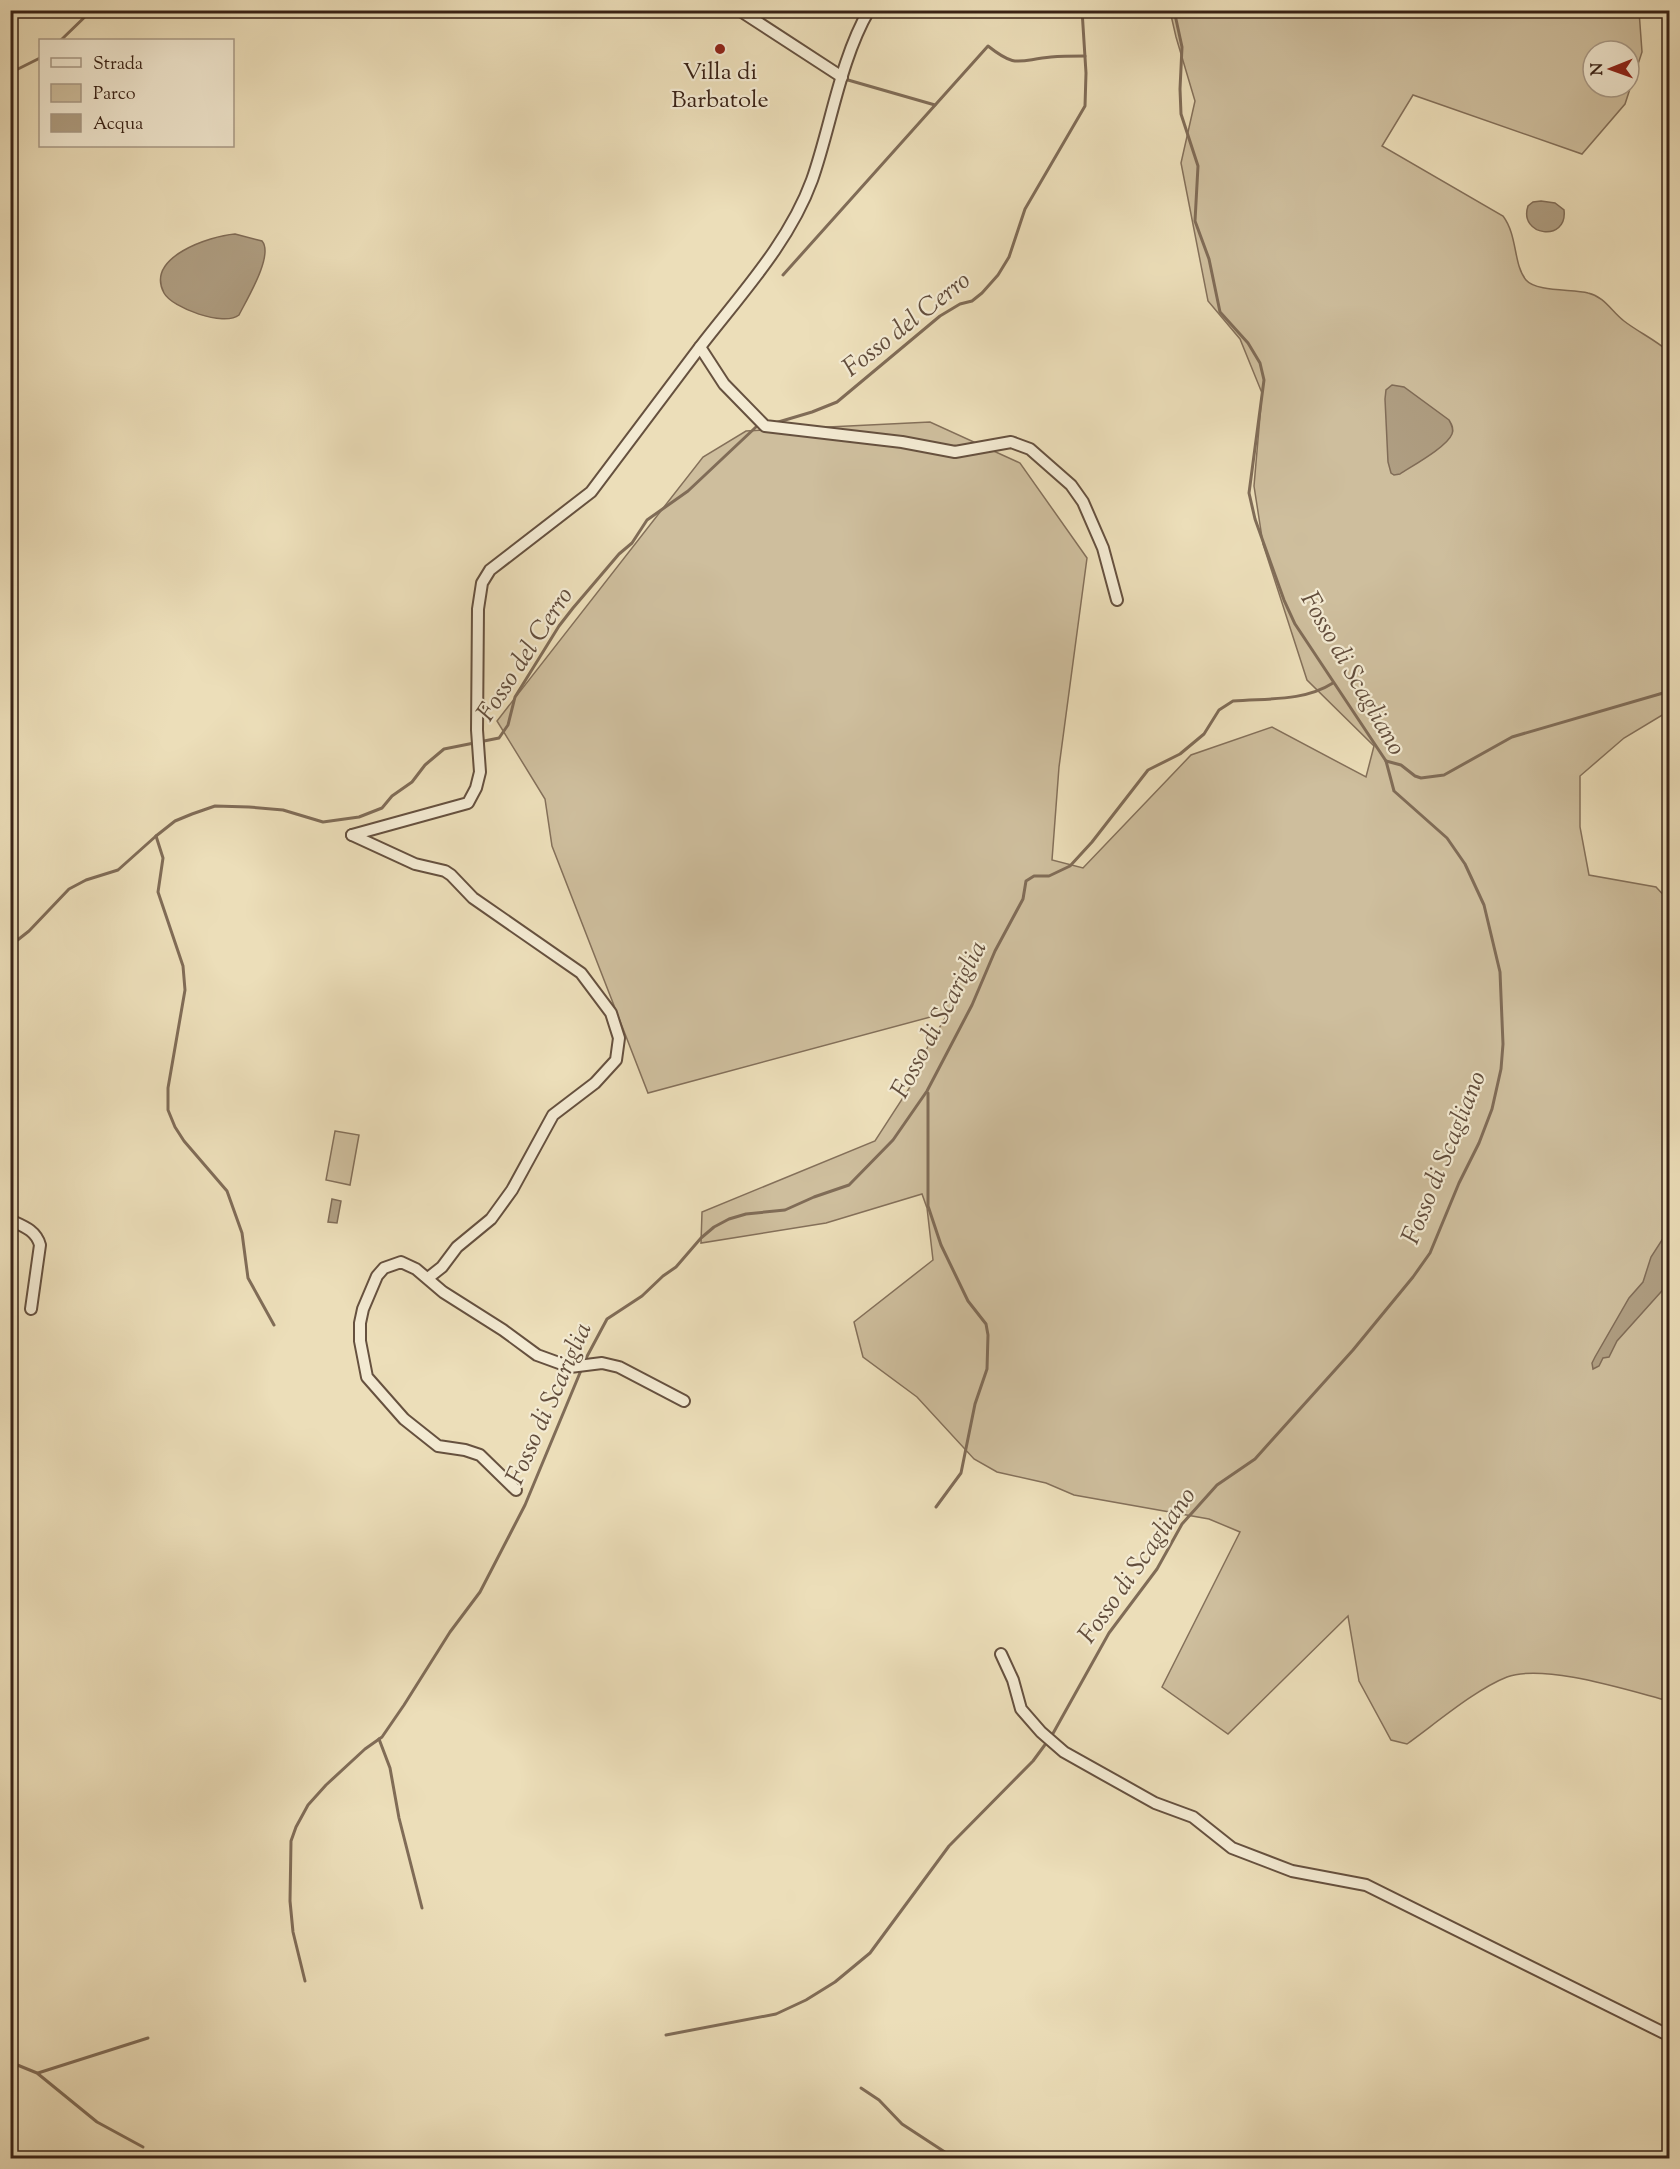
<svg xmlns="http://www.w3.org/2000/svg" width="1680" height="2169" viewBox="0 0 1680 2169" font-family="'Sorts Mill Goudy',serif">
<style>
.green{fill:#cebe9d;stroke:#84705a;stroke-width:1.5;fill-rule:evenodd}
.water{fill:#af9e82;stroke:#806c57;stroke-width:1.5}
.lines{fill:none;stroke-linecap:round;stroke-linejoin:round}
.stream{stroke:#806c57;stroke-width:3}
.street-casing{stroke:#66513f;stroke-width:14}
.street{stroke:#f3ead2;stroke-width:10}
.poi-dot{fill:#8f2418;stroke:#f3ead2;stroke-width:2}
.labels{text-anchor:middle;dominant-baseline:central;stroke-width:4.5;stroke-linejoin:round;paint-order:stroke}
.poi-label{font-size:24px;fill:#392216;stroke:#f3ead2}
.water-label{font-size:26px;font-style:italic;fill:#624d3c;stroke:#f3ead2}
</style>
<rect width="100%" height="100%" fill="#ecdeb9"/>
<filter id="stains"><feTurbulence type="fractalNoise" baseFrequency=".00333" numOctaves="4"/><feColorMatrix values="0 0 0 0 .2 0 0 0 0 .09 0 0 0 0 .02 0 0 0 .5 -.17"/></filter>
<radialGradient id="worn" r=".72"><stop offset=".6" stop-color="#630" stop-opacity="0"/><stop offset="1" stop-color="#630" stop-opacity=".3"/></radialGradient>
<g class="green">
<path d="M1170 11H1639L1642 52 1625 104 1582 154 1413 95 1382 146 1503 216C1518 236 1513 264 1526 280 1536 292 1573 289 1588 293 1605 297 1611 311 1624 321 1638 332 1656 340 1669 352V711L1624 738 1580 776V827L1589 875 1656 887 1669 901V1701C1630 1691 1544 1663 1507 1677 1476 1689 1435 1724 1407 1744L1391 1740 1359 1681 1348 1616 1228 1734 1162 1687 1240 1532 1209 1519 1074 1495 1046 1483 997 1472 974 1459 917 1397 863 1357 854 1322 933 1260 927 1208 922 1194 826 1223 701 1243 702 1212 875 1141 910 1087 928 1046 949 1012 648 1093 552 846 545 799 497 721 703 457 746 431 930 422 1020 463 1087 558 1059 767 1052 860 1083 868 1191 755 1272 727 1366 777 1374 746 1307 680 1263 544 1254 486 1262 393 1240 339 1208 301 1181 163 1195 101 1176 37ZM1593 51H1629V87H1593Z"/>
<polygon points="335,1131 359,1135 350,1185 326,1180"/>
</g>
<g class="water">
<path d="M1541 201 1555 203 1564 210C1568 243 1518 236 1528 206L1533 202Z"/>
<path d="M235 234 262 241C274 255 247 299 239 315 224 327 172 308 164 293 145 257 210 236 235 234Z"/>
<path d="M1392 385 1404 387 1449 420C1452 425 1454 429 1452 434 1447 447 1412 466 1400 474L1394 475 1391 473 1388 462 1385 399 1386 390Z"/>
<polygon points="332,1199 341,1201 337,1223 328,1222"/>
<polygon points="1669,1229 1669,1283 1617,1341 1609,1357 1603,1358 1599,1366 1593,1369 1592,1363 1595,1357 1629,1298 1643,1282 1651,1257"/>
</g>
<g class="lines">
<g class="stream">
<polyline points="61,40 92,10"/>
<polyline points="10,73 40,58"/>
<polyline points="848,80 935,105"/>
<path d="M783 275 988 46C1017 69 1018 60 1051 57 1062 56 1074 56 1085 56"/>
<polyline points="775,423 812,412 837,402 940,316 960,304 972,301 982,293 998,275 1009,257 1025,209 1085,106 1086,73 1082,10"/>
<polyline points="1386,761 1401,765 1415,776 1421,778 1444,775 1512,737 1670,691"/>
<polyline points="156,836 163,858 158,892 183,966 185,990 168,1088 168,1110 175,1127 184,1141 227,1191 242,1233 248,1278 274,1325"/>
<polyline points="10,946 29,931 69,889 86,880 118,870 156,836 175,821 192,814 215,806 249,807 283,810 323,822 359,817 382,808 392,796 412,782 425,765 444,749 499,738 508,725 515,697 559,626 573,608 619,554 632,543 647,520 688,491 756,427"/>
<polyline points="928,1093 928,1206 941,1245 968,1301 986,1324 988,1335 987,1369 975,1404 961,1473 936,1507"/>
<path d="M584 1362 607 1319 642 1296 663 1276 676 1267 701 1238 714 1227 729 1219 746 1214 785 1210 814 1197 849 1185 893 1140 927 1091 972 1005 995 951 1023 899 1026 881 1034 876H1049L1070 866 1092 842 1148 770 1180 754 1204 734 1219 710 1233 701C1266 698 1303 702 1333 683"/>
<polyline points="1051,1737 1109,1633 1157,1569 1182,1524 1217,1485 1255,1459 1353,1350 1413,1277 1430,1253 1459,1183 1479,1143 1492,1109 1501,1069 1503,1044 1500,972 1484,905 1465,864 1447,838 1394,791 1386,761 1295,624 1284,600 1255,519 1249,493 1264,380 1260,363 1248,343 1220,312 1209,259 1195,221 1198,166 1181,114 1180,89 1182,47 1174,10"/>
<polyline points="379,1739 390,1768 399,1818 422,1908"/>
<polyline points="305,1981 293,1932 290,1901 291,1841 296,1827 308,1805 326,1785 365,1749 382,1737 404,1705 450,1632 480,1592 525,1505 582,1368"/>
<polyline points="666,2035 776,2014 806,2000 835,1982 870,1953 949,1846 1033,1761 1047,1742"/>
<polyline points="10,2062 37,2073 97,2122 143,2147"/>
<polyline points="38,2073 148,2038"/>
<polyline points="861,2088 879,2100 902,2124 954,2158"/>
</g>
<g class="street-casing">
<g id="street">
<polyline points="739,10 842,77"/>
<path d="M869 10C840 60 831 126 812 180 789 243 740 295 700 347L724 384 765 426 902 442 955 452 1011 442 1030 449 1071 485 1083 502 1103 548 1117 600"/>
<polyline points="352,835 468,803 476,788 480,772 477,730 478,609 482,583 490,570 591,492 700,347"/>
<polyline points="352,835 415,864 445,871 451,875 473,898 581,973 611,1013 619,1038 616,1060 595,1083 553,1115 512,1190 491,1219 457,1247 442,1267 428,1278"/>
<path d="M10 1220C23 1226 36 1230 40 1245L31 1309"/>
<polyline points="516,1490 480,1455 465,1450 438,1446 404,1419 367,1377 360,1341 360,1323 363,1309 377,1276 384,1268 401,1262 416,1269 443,1292 503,1330 537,1355 570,1367 602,1363 619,1367 684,1401"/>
<polyline points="1001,1654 1013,1680 1021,1709 1041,1732 1064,1752 1155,1803 1193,1817 1232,1848 1292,1871 1366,1885 1670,2036"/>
</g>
</g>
<use href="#street" class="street"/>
</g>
<circle class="poi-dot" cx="720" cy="49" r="6"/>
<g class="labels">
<g class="poi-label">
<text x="720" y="73">Villa di<tspan x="720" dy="28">Barbatole</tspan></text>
</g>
<g class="water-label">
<text transform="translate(907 325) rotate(-38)">Fosso del Cerro</text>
<text transform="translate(526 655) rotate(-57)">Fosso del Cerro</text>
<text transform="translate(1352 674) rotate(60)">Fosso di Scagliano</text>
<text transform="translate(940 1020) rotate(-62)">Fosso di Scariglia</text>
<text transform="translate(1445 1158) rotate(-68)">Fosso di Scagliano</text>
<text transform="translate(550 1404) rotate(-66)">Fosso di Scariglia</text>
<text transform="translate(1138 1566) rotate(-55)">Fosso di Scagliano</text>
</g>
</g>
<rect width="1680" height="2169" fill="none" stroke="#ecdeb9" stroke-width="36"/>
<rect x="12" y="12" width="1656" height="2145" fill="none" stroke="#392216" stroke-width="3"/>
<rect x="18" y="18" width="1644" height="2133" fill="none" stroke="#392216" stroke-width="1.5"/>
<rect x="39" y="39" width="195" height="108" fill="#f3ead2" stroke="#a99a87" stroke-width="1.5"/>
<rect x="51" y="58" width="30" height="9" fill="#f3ead2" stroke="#a99a87" stroke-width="1.5"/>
<text x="93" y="69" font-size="18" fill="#392216">Strada</text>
<rect x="51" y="84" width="30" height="18" fill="#cebe9d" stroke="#a99a87" stroke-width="1.5"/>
<text x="93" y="99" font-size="18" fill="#392216">Parco</text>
<rect x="51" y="114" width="30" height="18" fill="#af9e82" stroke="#a99a87" stroke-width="1.5"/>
<text x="93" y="129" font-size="18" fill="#392216">Acqua</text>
<g transform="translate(1611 69) rotate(269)"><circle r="28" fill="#f3ead2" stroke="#a99a87" stroke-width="1.5"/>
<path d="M0-4.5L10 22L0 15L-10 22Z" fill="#8f2418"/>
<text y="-9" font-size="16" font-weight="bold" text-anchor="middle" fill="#392216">N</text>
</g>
<rect width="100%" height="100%" filter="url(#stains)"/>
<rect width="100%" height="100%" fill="url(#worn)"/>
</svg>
